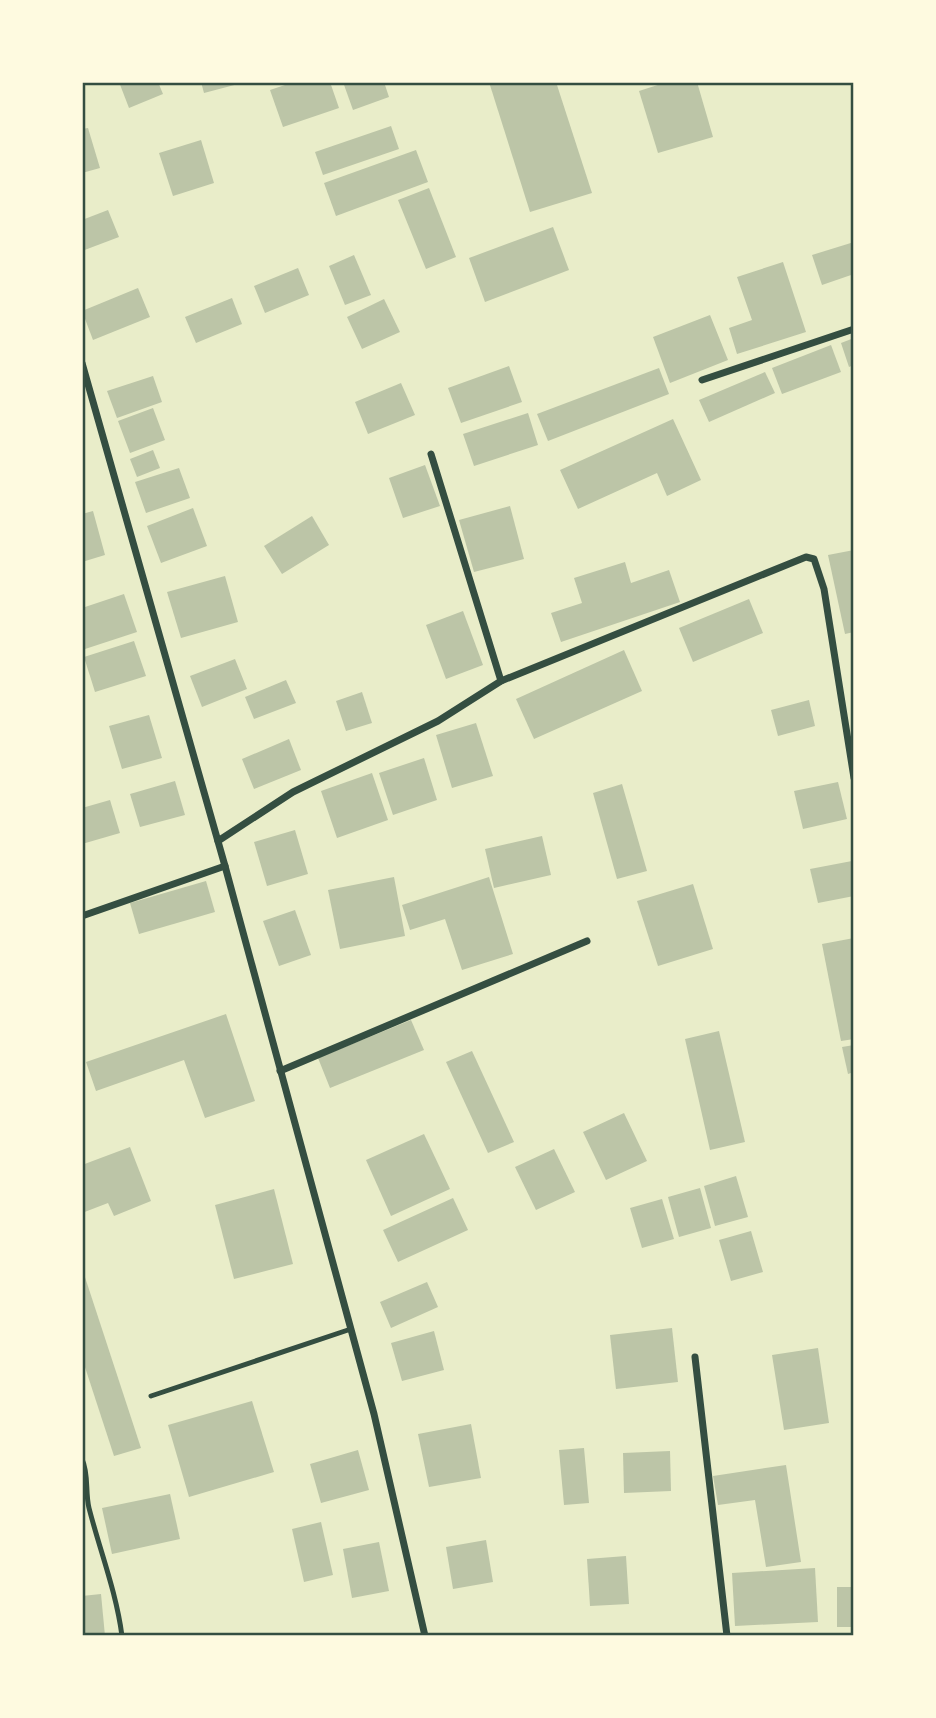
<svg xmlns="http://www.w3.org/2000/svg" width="936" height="1718" viewBox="0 0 936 1718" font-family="Lato,sans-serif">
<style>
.building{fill:#bcc5a7}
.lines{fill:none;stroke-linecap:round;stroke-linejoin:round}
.service{stroke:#344e41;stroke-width:5}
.minor{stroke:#344e41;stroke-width:7}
.neatline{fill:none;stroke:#344e41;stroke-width:2.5}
</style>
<rect width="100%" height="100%" fill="#e9edc9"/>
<g class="building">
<polygon points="119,82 158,82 163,94 129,108"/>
<polygon points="201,82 242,82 242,83 204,93"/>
<polygon points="294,82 330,82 339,108 283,127 270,90"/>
<polygon points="343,82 384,82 389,97 353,110"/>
<polygon points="489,82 556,82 592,193 530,212"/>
<polygon points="667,82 697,82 713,137 658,153 639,91"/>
<polygon points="391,126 399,149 323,175 315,152"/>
<polygon points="88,128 100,168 82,173 82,129"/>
<polygon points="201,140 214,183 173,196 159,153"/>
<polygon points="416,150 428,182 336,216 324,183"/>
<polygon points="429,188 456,257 426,269 398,200"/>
<polygon points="108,210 119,237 82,251 82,220"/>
<polygon points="553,227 569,270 485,302 469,258"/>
<polygon points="854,242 854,274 822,285 812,255"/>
<polygon points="354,255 371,295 345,305 329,266"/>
<polygon points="783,262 806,332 737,354 729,328 752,320 737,277"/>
<polygon points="298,268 309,295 265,313 254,286"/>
<polygon points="138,288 150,317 93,340 82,311"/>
<polygon points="232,298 242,324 196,343 185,317"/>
<polygon points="384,299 400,332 362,349 347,317"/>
<polygon points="710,315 728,360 670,383 653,337"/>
<polygon points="854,338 854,365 849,367 841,343"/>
<polygon points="831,345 841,372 782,394 772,368"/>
<polygon points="509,366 522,402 461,423 448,388"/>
<polygon points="659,368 669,394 548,441 537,414"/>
<polygon points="765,372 775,393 709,422 699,400"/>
<polygon points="153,376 162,402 117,418 107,391"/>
<polygon points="401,383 415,415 368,434 355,402"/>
<polygon points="153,408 165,440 130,453 118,421"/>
<polygon points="528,413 538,445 474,466 463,434"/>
<polygon points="673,419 701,480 667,496 657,473 578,509 560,470"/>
<polygon points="153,450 160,468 137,477 130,459"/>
<polygon points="425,465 440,506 403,518 389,478"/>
<polygon points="179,468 190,498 146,513 135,482"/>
<polygon points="510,506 524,559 474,572 459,520"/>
<polygon points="193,508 207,546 161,563 147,526"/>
<polygon points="93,511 105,555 82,562 82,514"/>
<polygon points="312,516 329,545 282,574 264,546"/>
<polygon points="854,550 854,632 845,634 828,555"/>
<polygon points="625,562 631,583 669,570 680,602 561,642 551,613 582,603 574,578"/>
<polygon points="225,576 238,622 181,638 167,592"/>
<polygon points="124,594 137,632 82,650 82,608"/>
<polygon points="749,599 763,633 693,662 679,628"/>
<polygon points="463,611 483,665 446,679 426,625"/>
<polygon points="134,641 146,676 95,692 84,657"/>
<polygon points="624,650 642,691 534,739 516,699"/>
<polygon points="235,659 247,689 202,707 190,676"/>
<polygon points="286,680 296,703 254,719 245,697"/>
<polygon points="362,692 372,723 346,731 336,701"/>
<polygon points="809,700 815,726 778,736 771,710"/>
<polygon points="149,715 162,758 122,769 109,726"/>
<polygon points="476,723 493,776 452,788 436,735"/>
<polygon points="289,739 301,770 254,789 242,759"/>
<polygon points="424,758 437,800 393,815 379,773"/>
<polygon points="372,773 388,820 337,838 321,791"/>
<polygon points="175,781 185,815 140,827 130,794"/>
<polygon points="838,782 847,819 803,829 794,791"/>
<polygon points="622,784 647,871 617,879 593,793"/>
<polygon points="110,800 120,833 82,844 82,808"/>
<polygon points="295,830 308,874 267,886 254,842"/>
<polygon points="542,836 551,875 494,888 485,849"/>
<polygon points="852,861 854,896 818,903 810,869"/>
<polygon points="394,877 405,936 340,949 328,890"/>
<polygon points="489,877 513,954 462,970 445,919 410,930 402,905"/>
<polygon points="206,881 215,912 139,934 130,903"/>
<polygon points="693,884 713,949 658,966 637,901"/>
<polygon points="295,910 311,955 279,966 263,921"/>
<polygon points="854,938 854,1039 841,1041 822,944"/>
<polygon points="226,1014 255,1101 205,1118 184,1060 96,1091 86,1062"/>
<polygon points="411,1020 424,1050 330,1088 318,1058"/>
<polygon points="719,1031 745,1142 710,1150 685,1039"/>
<polygon points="854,1045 854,1072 848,1074 842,1047"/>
<polygon points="472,1051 514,1142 488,1153 446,1062"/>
<polygon points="624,1113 647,1161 606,1180 583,1132"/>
<polygon points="424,1134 450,1189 391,1216 366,1160"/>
<polygon points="130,1147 151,1201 114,1216 108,1203 82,1213 82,1165"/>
<polygon points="554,1149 575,1192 536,1210 515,1167"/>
<polygon points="736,1176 748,1217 715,1226 704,1186"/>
<polygon points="700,1188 711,1228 679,1237 668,1197"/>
<polygon points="274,1189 293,1264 234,1279 215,1205"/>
<polygon points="453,1198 468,1230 398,1262 383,1230"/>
<polygon points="662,1199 674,1239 642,1248 630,1208"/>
<polygon points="751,1231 763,1272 731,1281 719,1240"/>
<polygon points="82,1268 141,1448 114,1456 82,1358"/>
<polygon points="427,1282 438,1307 391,1328 380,1302"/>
<polygon points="672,1328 678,1382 616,1389 610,1335"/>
<polygon points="434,1331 444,1370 402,1381 391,1343"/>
<polygon points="818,1348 829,1423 784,1430 772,1355"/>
<polygon points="252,1401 274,1472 189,1497 168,1425"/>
<polygon points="471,1424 481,1478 429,1487 418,1434"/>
<polygon points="584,1448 589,1503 564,1505 559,1450"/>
<polygon points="358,1450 369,1490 321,1503 310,1464"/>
<polygon points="670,1451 671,1491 624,1493 623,1453"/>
<polygon points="786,1465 801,1562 766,1567 755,1500 718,1505 713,1476"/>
<polygon points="170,1494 180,1539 112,1554 102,1508"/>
<polygon points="321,1522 333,1575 304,1582 292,1529"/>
<polygon points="486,1540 493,1582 453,1589 446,1547"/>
<polygon points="379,1542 389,1591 352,1598 343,1549"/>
<polygon points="626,1556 629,1604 590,1606 587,1559"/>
<polygon points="815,1568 818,1622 735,1626 732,1573"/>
<rect x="837" y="1587" width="17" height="40"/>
<polygon points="101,1594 105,1636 82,1636 82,1596"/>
</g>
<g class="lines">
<g class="service">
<polyline points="151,1396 351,1329"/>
<path d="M82 1459C89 1474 85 1492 89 1508 100 1551 116 1591 122 1636"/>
</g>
<g class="minor">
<polyline points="82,363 225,866 374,1414 425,1636"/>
<polyline points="702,380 854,329"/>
<polyline points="431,454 501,681"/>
<polyline points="218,841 293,792 438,721 501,681 806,557 814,559 824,589 854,778"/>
<polyline points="82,916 225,866"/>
<polyline points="280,1071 587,941"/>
<polyline points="695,1357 727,1636"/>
</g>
</g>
<rect width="936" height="1718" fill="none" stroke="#fefae0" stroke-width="168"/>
<rect x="84" y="84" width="768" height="1550" class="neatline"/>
</svg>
